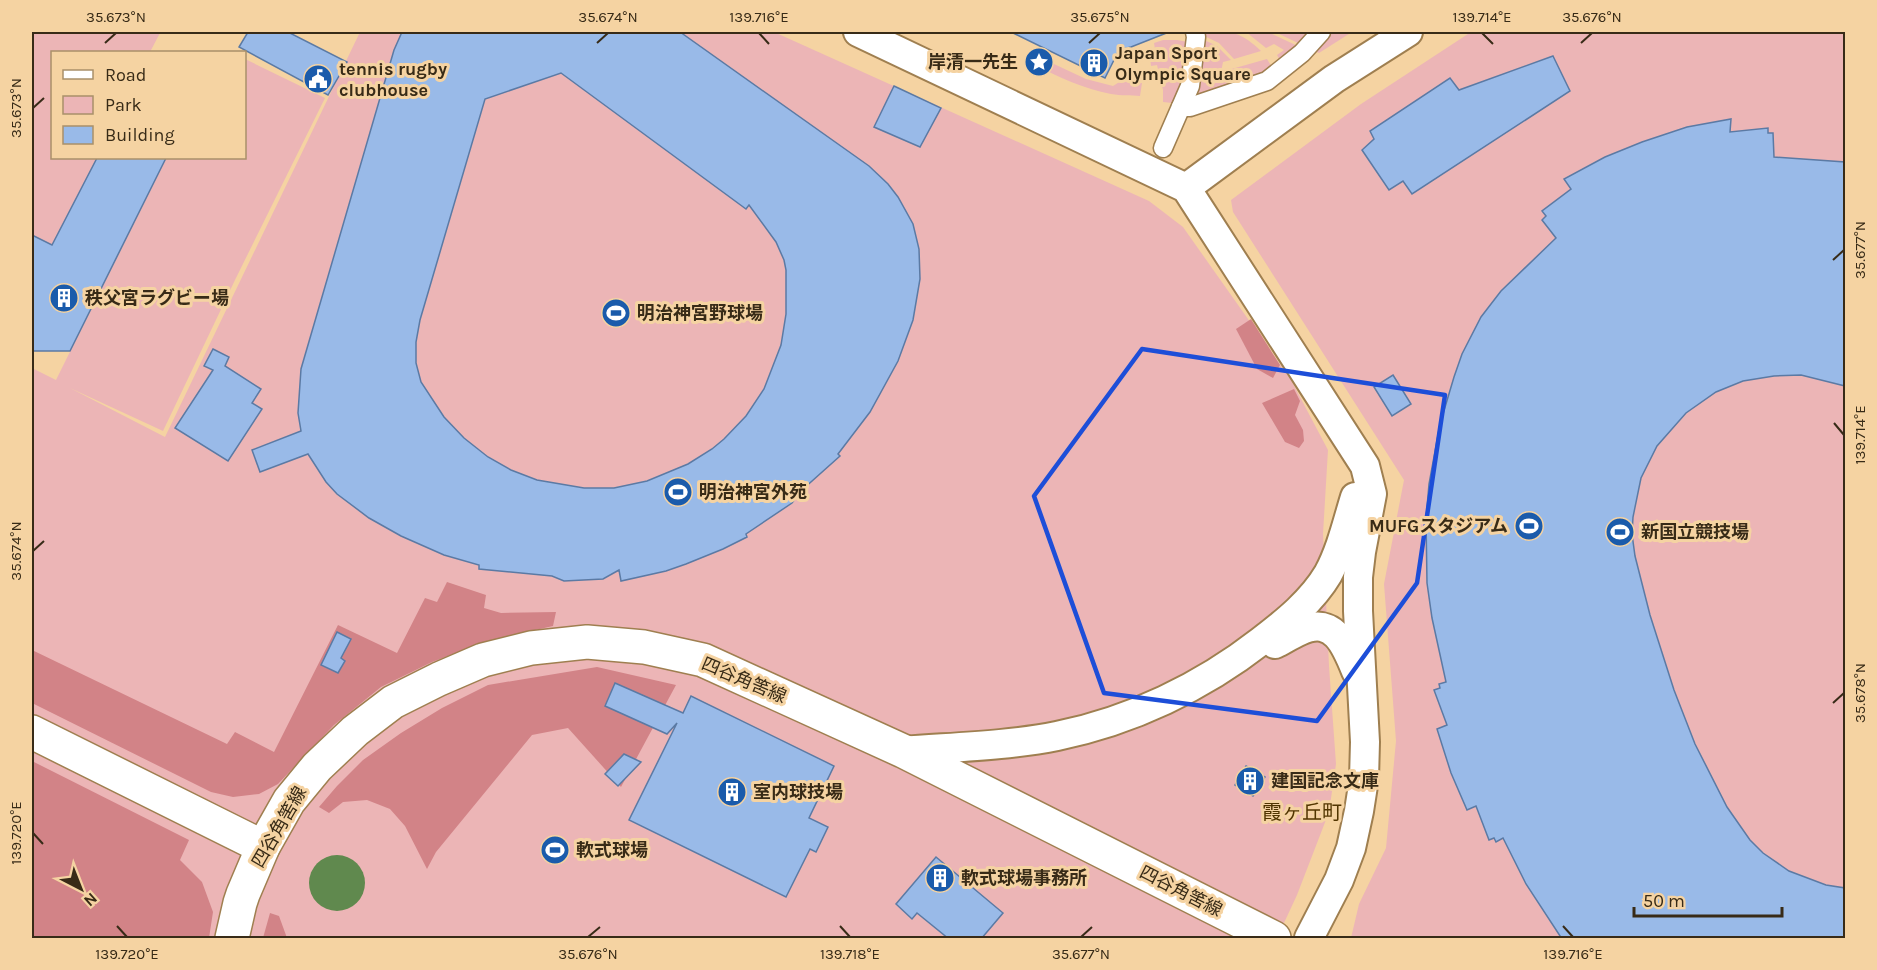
<svg xmlns="http://www.w3.org/2000/svg" width="1877" height="970" viewBox="0 0 1877 970" font-family="Karla,'Noto Sans JP',sans-serif">
<style>
.green{fill:#ecb5b6}
.forest{fill:#d28387}
.water{fill:#60894e}
.building{fill:#99bae8;stroke:#5b7aa4;stroke-width:1.5;fill-rule:evenodd}
.lines{fill:none;stroke-linecap:round;stroke-linejoin:round}
.pedestrian-casing{stroke:#9f7f50;stroke-width:21}
.tertiary-casing{stroke:#9f7f50;stroke-width:32}
.secondary-casing{stroke:#9f7f50;stroke-width:36}
.pedestrian{stroke:#fff;stroke-width:18}
.tertiary{stroke:#fff;stroke-width:28}
.secondary{stroke:#fff;stroke-width:33}
.marked{fill:none;stroke:#1d4ed8;stroke-width:4.5;stroke-linejoin:round}
.ticks{fill:none;stroke:#382b17;stroke-width:2}
.labels{text-anchor:middle;dominant-baseline:central;stroke-width:6;stroke-linejoin:round;paint-order:stroke}
.poi-label{font-size:18px;font-weight:bold;fill:#382b17;stroke:#f5d3a2;text-anchor:start}
.street-label{font-size:18px;fill:#382b17;stroke:#f5d3a2}
.neighbourhood-label{font-size:20px;fill:#513500;stroke:#f5d3a2}
.neatline{fill:none;stroke:#382b17;stroke-width:2}
.ticks-label{font-size:15px;text-anchor:middle;fill:#382b17}
</style>
<rect width="100%" height="100%" fill="#f5d3a2"/>
<g class="green">
<polygon points="32,32 157,32 160,33 150,52 52,52 52,158 97,158 52,245 32,235"/>
<polygon points="360,32 774,32 1149,201 1183,227 1291,380 1328,450 1323,534 1329,666 1336,764 1329,812 1297,895 1277,938 32,938 32,368 56,380 166,158 244,158 245,59 325,98 235,280 163,431 70,388 165,437"/>
<path d="M1200 32C1231 32 1237 29 1261 51L1234 59 1219 43 1200 34Z"/>
<polygon points="1246,32 1268,32 1302,48 1282,64 1277,55 1284,50 1274,44 1266,48"/>
<polygon points="1275,32 1352,32 1319,53"/>
<polygon points="1471,32 1845,32 1845,938 1351,938 1359,904 1386,848 1396,741 1384,584 1404,480 1233,212 1231,200 1361,104"/>
<polygon points="1200,38 1217,46 1231,60 1223,62 1221,72 1267,59 1273,69 1198,96 1201,71"/>
<polygon points="1163,40 1177,40 1188,42 1190,67 1178,96 1172,103 1163,102 1163,90 1157,65 1151,66 1150,56 1156,55 1154,43"/>
<path d="M1039 57 1086 79 1113 86 1121 81 1142 83 1140 96C1131 95 1121 96 1111 94 1084 89 1059 77 1035 65Z"/>
</g>
<g class="forest">
<polygon points="1251,319 1280,365 1273,378 1257,369 1236,329"/>
<polygon points="1294,389 1300,401 1295,415 1303,430 1304,441 1299,448 1285,442 1262,403"/>
<polygon points="447,582 486,595 484,608 501,613 556,612 553,626 487,641 432,662 381,687 334,725 278,784 259,794 233,797 211,792 32,703 32,650 227,744 235,732 274,752 338,625 397,653 425,598 437,602"/>
<polygon points="597,667 676,685 621,787 568,728 532,735 436,852 427,869 405,826 390,809 367,800 343,802 329,813 319,807 337,786 363,760 401,733 442,708 488,685"/>
<polygon points="32,761 189,840 180,860 202,882 213,912 209,938 32,937"/>
<polygon points="270,913 279,916 287,938 263,938"/>
</g>
<circle class="water" cx="337" cy="883" r="28"/>
<g class="building">
<polygon points="248,32 288,32 347,62 328,95 239,47"/>
<path d="M402 32H680L869 166 888 184 898 197 913 224 919 249 920 279 913 320 898 361 870 412 838 454 840 456 802 490 792 503 746 534 747 537 723 549 686 564 666 571 621 581 619 570 603 579 564 581 552 576 479 569V565L444 555 401 536 369 518 337 494 326 482 308 454 260 472 252 450 301 431 298 413 301 369 394 50ZM561 73 746 209 749 205 776 242 784 260 786 270V314L781 345 764 389 746 416 724 439 712 449 688 464 647 481 614 488H584L537 480 511 470 488 457 464 438 444 417 421 382 416 363V342L420 320 485 99Z"/>
<polygon points="1011,32 1169,32 1131,47 1119,50 1105,78"/>
<polygon points="1553,56 1570,91 1412,194 1403,181 1389,190 1362,150 1374,139 1370,131 1450,78 1459,90"/>
<polygon points="894,86 941,108 920,147 874,127"/>
<polygon points="1731,119 1730,132 1768,128 1768,133 1773,133 1774,157 1845,162 1845,386 1801,375 1774,376 1743,381 1716,392 1686,413 1657,446 1641,478 1633,517 1632,534 1635,556 1650,615 1674,690 1695,744 1727,807 1750,840 1763,853 1789,871 1826,885 1845,888 1845,939 1562,939 1526,884 1503,838 1496,842 1494,838 1489,840 1476,806 1467,810 1451,773 1437,729 1447,725 1434,690 1440,688 1439,684 1446,682 1432,618 1427,583 1426,519 1429,484 1440,424 1454,377 1462,354 1481,317 1501,291 1556,238 1542,220 1546,216 1542,211 1571,189 1564,179 1605,157 1642,142 1687,127"/>
<polygon points="97,158 166,158 70,351 32,351 32,235 52,245"/>
<polygon points="213,349 229,357 225,366 261,389 252,403 262,409 228,461 175,428 213,370 204,366"/>
<polygon points="1393,375 1411,404 1392,416 1374,387"/>
<polygon points="337,632 351,639 341,658 345,661 338,673 321,665"/>
<polygon points="615,683 683,713 691,696 834,766 809,818 828,827 816,852 810,849 786,897 629,820 677,723 667,734 605,706"/>
<polygon points="624,754 641,762 618,786 605,774"/>
<polygon points="1246,766 1265,777 1253,796 1235,785"/>
<polygon points="936,857 1003,913 981,939 949,939 917,913 912,919 896,904"/>
</g>
<g class="lines">
<g class="pedestrian-casing">
<g id="pedestrian">
<polyline points="1181,107 1190,107 1267,81 1302,53 1321,32"/>
<polyline points="1163,148 1190,86 1196,37 1195,32"/>
</g>
</g>
<g class="tertiary-casing">
<g id="tertiary">
<polyline points="858,32 1186,188 1365,466 1372,494 1361,552 1358,577 1358,611 1365,742 1364,779 1359,811 1351,848 1339,880 1309,938"/>
<polyline points="1186,188 1334,79 1408,32"/>
<path d="M1275 644C1283 640 1291 635 1300 631 1334 615 1346 646 1356 671"/>
<path d="M903 751C954 747 1007 746 1057 736 1131 721 1202 687 1261 641 1286 622 1312 601 1328 574 1341 550 1347 523 1355 497"/>
</g>
</g>
<g class="secondary-casing">
<g id="secondary">
<polyline points="32,732 263,847"/>
<polyline points="232,938 240,903 243,894 263,847 289,801 317,767 355,731 393,702 439,679 483,660 531,648 587,642 644,647 703,660 903,751 1274,938"/>
</g>
</g>
<use href="#pedestrian" class="pedestrian"/>
<use href="#tertiary" class="tertiary"/>
<use href="#secondary" class="secondary"/>
</g>
<path class="marked" d="M1142 349 1445 395 1417 583 1317 721 1104 693 1034 496Z"/>
<path class="ticks" d="M759 33 769 44M1482 33 1493 44M105 43 116 33M597 43 608 33M1089 43 1100 33M1581 43 1592 33M33 108 44 98M1833 260 1844 250M1834 423 1844 435M33 551 44 541M1833 703 1844 693M33 833 43 844M117 926 127 937M840 926 850 937M1563 926 1573 937M588 937 600 927M1081 937 1092 927"/>
<defs>
<g id="sight-disc" transform="scale(1.5)"><circle r="9.5" fill="#1a5bab" stroke="#f5d3a2"/><path d="M0-6L1.8-2.2L6-1.7L2.9 1.2L3.7 5.4L0 3.3L-3.7 5.4L-2.9 1.2L-6-1.7L-1.8-2.2Z" fill="#fff"/></g>
<g id="building-disc" transform="scale(1.5)"><circle r="9.5" fill="#1a5bab" stroke="#f5d3a2"/><path d="M-4-6H4V6H1V3H-1V6H-4ZM-2.5-4.3h1.7v1.8h-1.7ZM.8-4.3h1.7v1.8H.8ZM-2.5-1h1.7V.8h-1.7ZM.8-1h1.7V.8H.8Z" fill="#fff"/></g>
<g id="civic-disc" transform="scale(1.5)"><circle r="9.5" fill="#1a5bab" stroke="#f5d3a2"/><path d="M-.6-6.5H3V-4.5H.6V-3L4-1V1h2V6H-6V1h2V-1L-.6-3ZM-1.2 2.5V6h2.4V2.5Z" fill="#fff"/></g>
<g id="stadium-disc" transform="scale(1.5)"><circle r="9.5" fill="#1a5bab" stroke="#f5d3a2"/><path d="M0-5a6.5 5 0 1 0 0 10a6.5 5 0 1 0 0-10ZM-3.5-1.8h7v3.6h-7Z" fill="#fff"/></g>
</defs>
<g fill-rule="evenodd">
<use href="#sight-disc" x="1039" y="62"/>
<use href="#building-disc" x="1094" y="63"/>
<use href="#civic-disc" x="318" y="79"/>
<use href="#building-disc" x="64" y="298"/>
<use href="#stadium-disc" x="616" y="313"/>
<use href="#stadium-disc" x="678" y="492"/>
<use href="#stadium-disc" x="1529" y="526"/>
<use href="#stadium-disc" x="1620" y="532"/>
<use href="#building-disc" x="1250" y="781"/>
<use href="#building-disc" x="732" y="792"/>
<use href="#stadium-disc" x="555" y="850"/>
<use href="#building-disc" x="940" y="878"/>
</g>
<g class="labels">
<g class="poi-label">
<text x="1115" y="53">Japan Sport<tspan x="1115" dy="21">Olympic Square</tspan></text>
<text x="1018" y="62" text-anchor="end">岸清一先生</text>
<text x="339" y="69">tennis rugby<tspan x="339" dy="21">clubhouse</tspan></text>
<text x="85" y="298">秩父宮ラグビー場</text>
<text x="637" y="313">明治神宮野球場</text>
<text x="699" y="492">明治神宮外苑</text>
<text x="1508" y="526" text-anchor="end">MUFGスタジアム</text>
<text x="1641" y="532">新国立競技場</text>
<text x="1271" y="781">建国記念文庫</text>
<text x="753" y="792">室内球技場</text>
<text x="576" y="850">軟式球場</text>
<text x="961" y="878">軟式球場事務所</text>
</g>
<g class="street-label">
<text transform="translate(744 680) rotate(23)">四谷角筈線</text>
<text transform="translate(279 827) rotate(-60)">四谷角筈線</text>
<text transform="translate(1181 891) rotate(27)">四谷角筈線</text>
</g>
<g class="neighbourhood-label">
<text x="1302" y="812">霞ヶ丘町</text>
</g>
</g>
<rect width="1877" height="970" fill="none" stroke="#f5d3a2" stroke-width="66"/>
<rect x="51" y="51" width="195" height="108" fill="#f5d3a2" stroke="#a9906a" stroke-width="1.5"/>
<rect x="63" y="70" width="30" height="9" fill="#ffffff" stroke="#a9906a" stroke-width="1.5"/>
<text x="105" y="81" font-size="18" fill="#382b17">Road</text>
<rect x="63" y="96" width="30" height="18" fill="#ecb5b6" stroke="#a9906a" stroke-width="1.5"/>
<text x="105" y="111" font-size="18" fill="#382b17">Park</text>
<rect x="63" y="126" width="30" height="18" fill="#99bae8" stroke="#a9906a" stroke-width="1.5"/>
<text x="105" y="141" font-size="18" fill="#382b17">Building</text>
<g transform="translate(81 889) rotate(138)" stroke="#f5d3a2" stroke-width="4.5" paint-order="stroke">
<path d="M0-4.5L10 22L0 15L-10 22Z" fill="#382b17"/>
<text y="-9" font-size="16" font-weight="bold" text-anchor="middle" fill="#382b17">N</text>
</g>
<path d="M1634 907v9h148v-9" fill="none" stroke="#382b17" stroke-width="3"/>
<text x="1643" y="907" font-size="18" fill="#382b17" stroke="#f5d3a2" stroke-width="4.5" paint-order="stroke">50 m</text>
<rect x="33" y="33" width="1811" height="904" class="neatline"/>
<g class="ticks-label">
<text x="116" y="22">35.673°N</text>
<text x="608" y="22">35.674°N</text>
<text x="759" y="22">139.716°E</text>
<text x="1100" y="22">35.675°N</text>
<text x="1482" y="22">139.714°E</text>
<text x="1592" y="22">35.676°N</text>
<text transform="translate(16 108) rotate(-90)" y="5">35.673°N</text>
<text transform="translate(1860 250) rotate(-90)" y="5">35.677°N</text>
<text transform="translate(1860 435) rotate(-90)" y="5">139.714°E</text>
<text transform="translate(16 551) rotate(-90)" y="5">35.674°N</text>
<text transform="translate(1860 693) rotate(-90)" y="5">35.678°N</text>
<text transform="translate(16 833) rotate(-90)" y="5">139.720°E</text>
<text x="127" y="959">139.720°E</text>
<text x="588" y="959">35.676°N</text>
<text x="850" y="959">139.718°E</text>
<text x="1081" y="959">35.677°N</text>
<text x="1573" y="959">139.716°E</text>
</g>
</svg>
